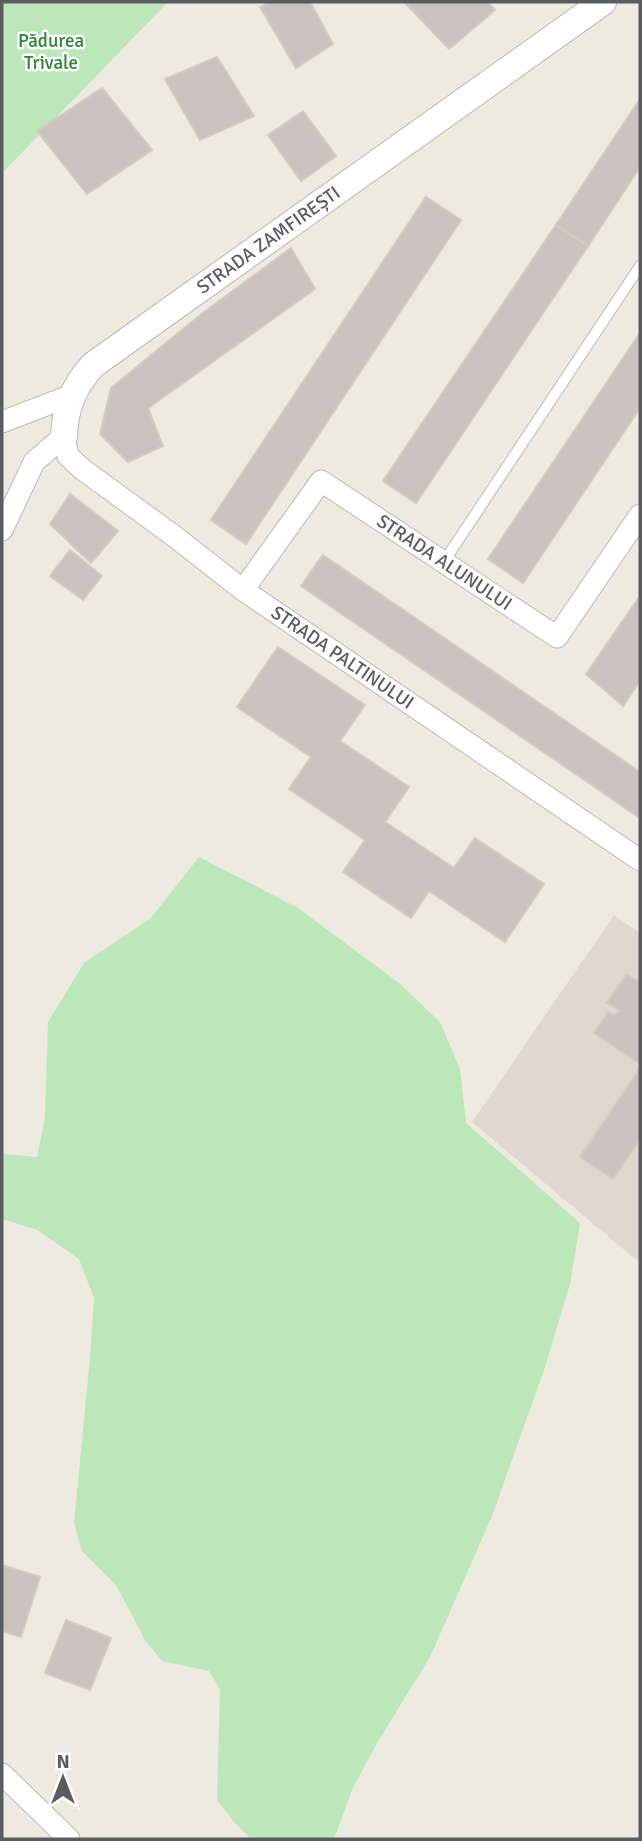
<svg xmlns="http://www.w3.org/2000/svg" width="642" height="1841" viewBox="0 0 642 1841" font-family="Signika,sans-serif">
<style>
.education{fill:#ddd9cf}
.green{fill:#bbe7ba}
.building{fill:#c8c4bd;stroke:#d2ccbe;stroke-width:2}
.lines{fill:none;stroke-linecap:round;stroke-linejoin:round}
.service-casing{stroke:#b6b9be;stroke-width:12}
.minor-casing{stroke:#b6b9be;stroke-width:23}
.tertiary-casing{stroke:#b6b9be;stroke-width:28}
.service{stroke:#fff;stroke-width:10}
.minor{stroke:#fff;stroke-width:21}
.tertiary{stroke:#fff;stroke-width:26}
.labels{text-anchor:middle;dominant-baseline:central;stroke-width:5;stroke-linejoin:round;paint-order:stroke}
.park-label{font-size:19px;fill:#2e8531;stroke:#fff}
.street-label{font-size:19px;fill:#595d62;stroke:#fff}
</style>
<rect width="100%" height="100%" fill="#edeae0"/>
<polygon class="education" points="614,915 640,933 640,1263 472,1122"/>
<g class="green">
<polygon points="2,2 168,2 2,173"/>
<polygon points="199,857 298,908 399,983 440,1022 460,1069 466,1123 580,1223 570,1284 544,1370 492,1516 430,1657 377,1743 352,1790 334,1839 251,1839 234,1822 217,1800 220,1689 209,1671 162,1661 145,1640 116,1585 82,1551 74,1523 90,1358 94,1298 79,1259 37,1230 2,1219 2,1154 37,1157 45,1118 48,1022 84,963 150,919"/>
</g>
<g class="building">
<polygon points="271,2 310,2 333,44 296,68 260,7"/>
<polygon points="404,2 487,2 495,10 449,49"/>
<polygon points="217,57 254,116 200,140 165,79"/>
<polygon points="102,88 152,150 87,194 37,131"/>
<polygon points="640,99 640,167 588,246 556,225"/>
<polygon points="303,111 336,156 301,181 268,135"/>
<polygon points="426,197 461,220 246,544 211,520"/>
<polygon points="556,225 588,246 416,503 383,481"/>
<polygon points="291,248 315,289 148,408 163,446 128,462 100,434 111,388 200,315"/>
<polygon points="640,333 640,408 523,583 488,559"/>
<polygon points="70,494 118,531 91,563 50,524"/>
<polygon points="70,550 102,576 83,600 50,576"/>
<polygon points="323,555 640,772 640,818 301,586"/>
<polygon points="640,596 640,681 623,706 586,674"/>
<polygon points="278,647 365,705 340,741 409,787 385,822 454,868 475,838 544,884 505,942 429,891 411,918 343,872 365,840 289,789 311,757 237,707"/>
<polygon points="627,974 640,983 640,1064 594,1033 608,1012 615,1016 619,1010 607,1003"/>
<polygon points="640,1068 640,1139 613,1179 580,1157"/>
<polygon points="2,1565 40,1577 21,1637 2,1631"/>
<polygon points="66,1620 111,1638 90,1690 45,1673"/>
</g>
<g class="lines">
<g class="service-casing">
<polyline id="service" points="443,563 640,266"/>
</g>
<g class="minor-casing">
<g id="minor">
<polyline points="2,422 72,395"/>
<path id="s1" d="M2 530 34 462 64 436 68 456 82 469 174 536 243 590 640 860"/>
<path id="s2" d="M243 590 321 481 557 637 640 515"/>
<polyline points="2,1774 69,1839"/>
</g>
</g>
<g class="tertiary-casing">
<g id="tertiary">
<path id="s3" d="M64 436C65 407 74 386 93 365L603 2"/>
</g>
</g>
<use href="#service" class="service"/>
<use href="#minor" class="minor"/>
<use href="#tertiary" class="tertiary"/>
</g>
<g class="labels">
<g class="park-label">
<text x="51" y="41">Pădurea<tspan x="51" dy="22">Trivale</tspan></text>
</g>
<g class="street-label">
<text stroke="none"><textPath href="#s3" startOffset="294">STRADA ZAMFIREȘTI</textPath></text>
<text stroke="none"><textPath href="#s2" startOffset="282">STRADA ALUNULUI</textPath></text>
<text stroke="none"><textPath href="#s1" startOffset="476">STRADA PALTINULUI</textPath></text>
</g>
</g>
<rect width="642" height="1841" fill="none" stroke="#595d62" stroke-width="7"/>
<g transform="translate(63 1778)" stroke="#ffffff" stroke-width="5" paint-order="stroke">
<path d="M0-5L12 26L0 18L-12 26Z" fill="#595d62"/>
<text y="-10" font-size="19" font-weight="bold" text-anchor="middle" fill="#595d62">N</text>
</g>
</svg>
